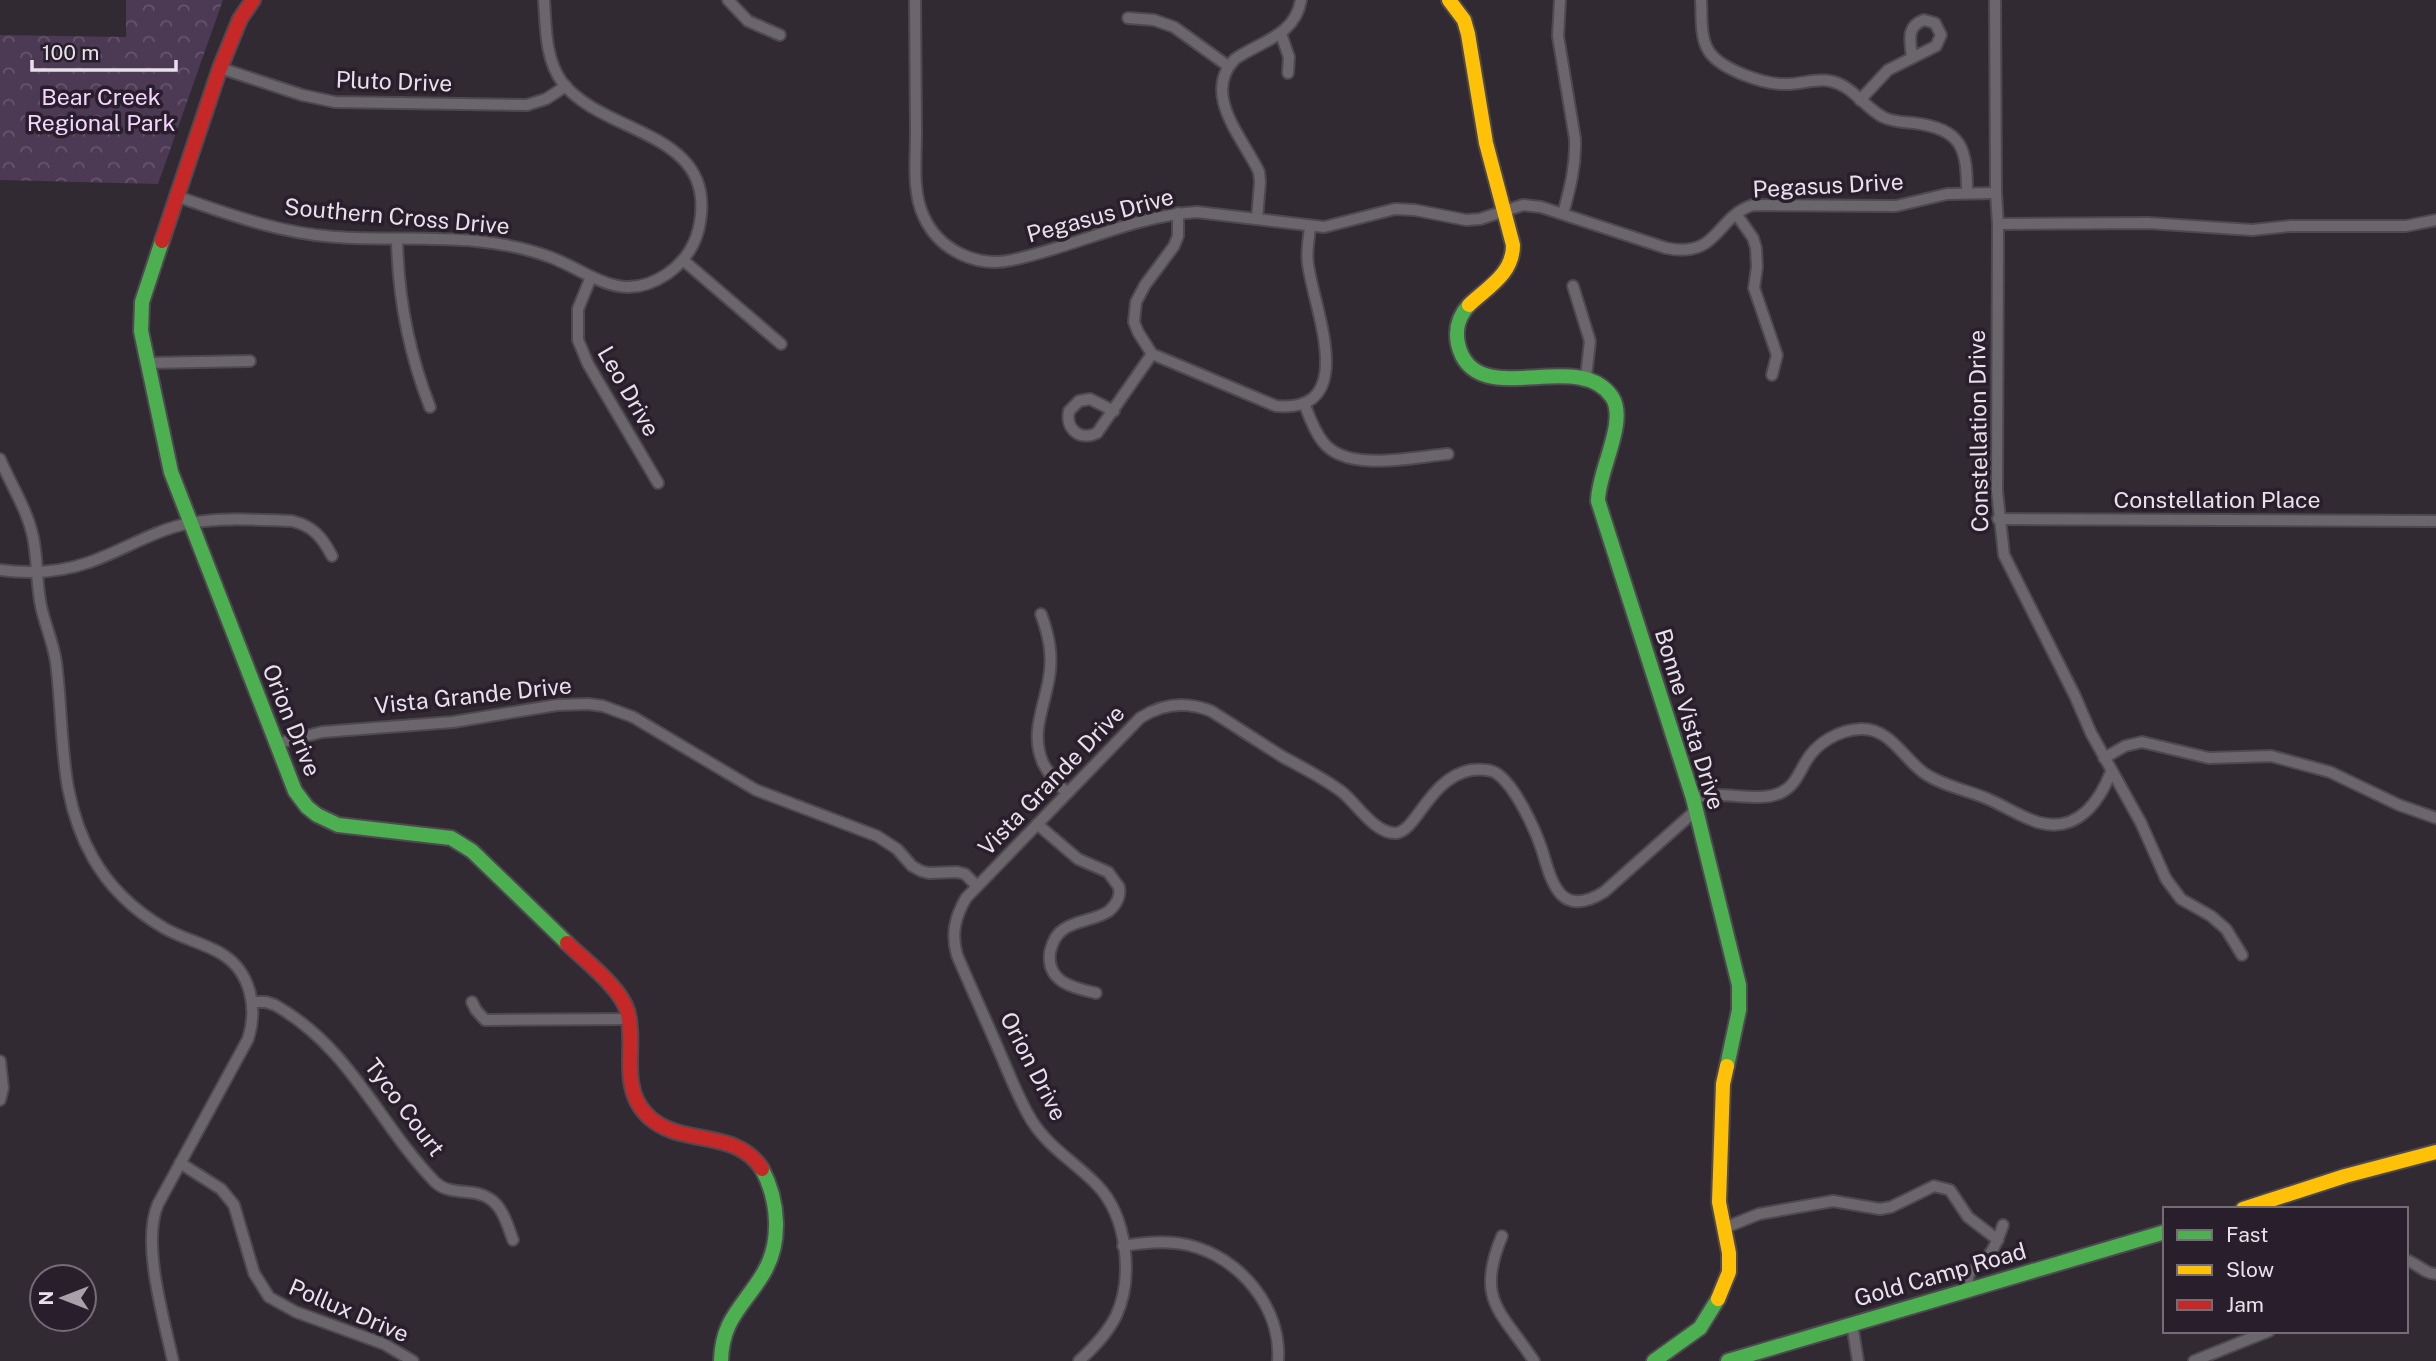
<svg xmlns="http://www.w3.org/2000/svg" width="2436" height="1361" viewBox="0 0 2436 1361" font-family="'Public Sans',sans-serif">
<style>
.park{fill:url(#park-crowns)}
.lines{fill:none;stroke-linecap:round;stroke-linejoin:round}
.street-casing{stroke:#4e4950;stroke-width:14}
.fast-casing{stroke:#4e4950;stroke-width:18}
.slow-casing{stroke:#4e4950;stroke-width:18}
.jam-casing{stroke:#4e4950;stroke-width:18}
.street{stroke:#6a666b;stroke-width:10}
.fast{stroke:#4caf50;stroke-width:14}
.slow{stroke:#ffc107;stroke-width:14}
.jam{stroke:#c62828;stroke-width:14}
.labels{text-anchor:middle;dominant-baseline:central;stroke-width:7;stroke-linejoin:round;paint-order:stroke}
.street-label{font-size:23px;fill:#e8e1eb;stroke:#281e2c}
.park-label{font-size:23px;fill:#f3d5fe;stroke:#281e2c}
</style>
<defs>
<pattern id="park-crowns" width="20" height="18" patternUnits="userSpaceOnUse" patternTransform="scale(1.75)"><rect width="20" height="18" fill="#4c3953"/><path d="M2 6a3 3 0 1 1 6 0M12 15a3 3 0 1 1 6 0" fill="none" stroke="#66556c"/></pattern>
</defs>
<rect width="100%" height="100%" fill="#312a32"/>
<polygon class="park" points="126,0 223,0 158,184 0,180 0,35 126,37"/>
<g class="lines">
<g class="street-casing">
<g id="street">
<polyline points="728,0 748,21 780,35"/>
<path d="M915 0C915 44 916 89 916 133 916 160 912 193 924 217 939 250 977 268 1012 260 1075 247 1132 216 1197 212L1324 227 1395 209 1415 210 1466 220 1480 219 1523 205 1541 207 1666 248C1719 259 1715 217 1753 205L1896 206 1947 194 1996 193"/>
<path d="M1560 0 1558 36 1575 139C1576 166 1570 188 1563 214"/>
<path d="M1701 0C1702 15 1700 34 1707 48 1717 69 1765 85 1787 84 1802 84 1816 78 1830 81 1852 85 1864 107 1883 117 1892 122 1904 122 1914 123 1963 129 1967 149 1967 193"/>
<polyline points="1995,0 1996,193 1998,224 1997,491 2004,555 2075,696 2091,733 2141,823 2166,879 2181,899 2211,916 2226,929 2242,955"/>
<polyline points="1128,18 1154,20 1174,27 1228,66"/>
<polyline points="1281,34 1289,57 1288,73"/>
<polyline points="220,68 302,95 335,102 527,105 546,99 566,86"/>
<path d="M1860 100 1888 70 1936 46 1941 35 1935 23 1924 20C1906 26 1910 41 1912 57"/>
<path d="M176 196C228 214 279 233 335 237 407 242 480 231 550 257 592 273 621 305 667 274 685 262 697 243 700 222 716 130 602 135 562 82 545 59 546 27 544 0"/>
<path d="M1178 213V236L1174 246 1145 285 1136 302 1134 322 1138 332 1152 354 1276 406C1361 414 1313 307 1308 264 1306 252 1309 239 1310 226"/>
<polyline points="1737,215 1753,238 1756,248 1757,267 1754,288 1777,355 1772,375"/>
<path d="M1257 219 1260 182 1259 172C1243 138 1201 94 1235 59 1261 41 1295 36 1301 0"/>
<polyline points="1998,224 2148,223 2252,230 2290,226 2406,226 2436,220"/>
<path d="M397 239C398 298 408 351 430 407"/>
<polyline points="683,260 781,344"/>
<polyline points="591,277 578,309 578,340 588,364 658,483"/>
<polyline points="1573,286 1590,341 1586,377"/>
<polyline points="148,363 250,361"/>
<path d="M1304 403C1309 416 1314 431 1323 442 1347 473 1413 457 1448 454"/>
<path d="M1114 411 1090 399 1079 401 1069 411C1065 430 1081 441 1097 433L1152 354"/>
<path d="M0 459C11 485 27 509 33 537 38 560 36 583 41 606 45 625 53 642 56 662 65 731 57 795 93 858 110 888 135 911 164 928 183 939 204 943 222 954 251 972 258 1008 248 1039L158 1204C141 1243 164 1319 173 1361"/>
<polyline points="1998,519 2436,521"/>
<path d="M0 570C30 574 62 572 90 562 124 550 154 530 190 523 223 517 259 520 292 521 313 526 322 537 332 556"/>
<path d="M1041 614C1049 636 1053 655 1049 678 1044 708 1030 733 1043 763 1049 775 1058 784 1067 793"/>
<polyline points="275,744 322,732 453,722 557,705 588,704 603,706 633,717 756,790 877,836 897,849 912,866 921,871 929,873 957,872 965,874 977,886"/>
<polyline points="2104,758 2125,746 2142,742 2209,758 2271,756 2330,772 2399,805 2436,818"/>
<path d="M1693 798C1700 797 1707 795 1714 795 1735 794 1763 802 1782 792 1794 786 1798 775 1805 763 1816 743 1838 730 1861 729 1890 728 1903 758 1924 773 1943 786 1967 790 1988 799 2005 806 2023 819 2041 823 2078 832 2099 802 2111 772"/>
<path d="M1037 824 1078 859 1108 872 1119 887C1121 896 1116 905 1109 911 1096 920 1077 920 1064 929 1056 934 1052 943 1050 952 1046 982 1073 988 1096 993"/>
<path d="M253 1002H266L275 1005C351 1048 378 1123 435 1182 451 1197 474 1187 490 1199 503 1207 508 1227 513 1240"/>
<polyline points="472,1002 476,1010 485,1020 631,1019"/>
<polyline points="0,1061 3,1088 0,1100"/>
<polyline points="180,1163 221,1189 234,1205 254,1273 269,1297 296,1312 384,1344 413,1361"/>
<polyline points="1724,1228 1759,1214 1833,1201 1880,1209 1891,1207 1934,1186 1950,1190 1968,1217 1998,1240"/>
<path d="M1502 1236C1475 1300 1501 1311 1534 1361"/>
<path d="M1123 1246C1145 1242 1167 1240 1188 1245 1240 1257 1282 1308 1278 1361"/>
<path d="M2406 1260C2417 1263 2425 1274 2436 1274"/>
<path d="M1966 1291 1969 1273C1989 1261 1996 1246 2003 1225"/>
<polyline points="1852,1324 1858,1361"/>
<path d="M1079 1361C1093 1348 1107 1334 1116 1316 1134 1277 1127 1216 1097 1185 1075 1162 1049 1148 1032 1121 1019 1100 1010 1076 1000 1053 986 1020 971 988 957 955 951 934 955 917 966 898L1140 718C1163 703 1186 701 1211 711 1235 726 1259 742 1283 757 1303 768 1324 778 1342 792 1357 804 1375 834 1396 833 1417 831 1429 778 1471 770 1480 769 1489 769 1496 773 1515 785 1535 829 1542 850 1552 883 1560 919 1604 892L1695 811"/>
<polyline points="2194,1361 2269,1331"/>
</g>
</g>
<g class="fast-casing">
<g id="fast">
<polyline points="162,241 142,302 141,331 171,472 295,791 307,807 317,815 338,825 451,838 472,851 567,943"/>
<path d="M1469 305C1458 317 1455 329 1458 344 1474 414 1578 346 1612 397 1628 421 1598 471 1598 501L1693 798 1739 985V1010L1727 1066"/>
<path d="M721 1361C722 1319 743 1307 763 1274 782 1243 779 1201 762 1169"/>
<polyline points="1654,1361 1700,1328 1718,1299"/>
<polyline points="1728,1361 2165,1232"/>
</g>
</g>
<g class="slow-casing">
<g id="slow">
<path d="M1449 0 1464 20 1468 34 1486 143 1513 245C1513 274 1488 287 1469 305"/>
<polyline points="2243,1209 2345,1176 2436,1152"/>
<polyline points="1718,1299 1729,1272 1729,1253 1719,1202 1723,1084 1727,1066"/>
</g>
</g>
<g class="jam-casing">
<g id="jam">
<polyline points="162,241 220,68 240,19 253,0"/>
<path d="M567 943C585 961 619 986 627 1010 637 1045 619 1084 645 1113 677 1149 735 1126 762 1169"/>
</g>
</g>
<use href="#street" class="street"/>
<use href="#fast" class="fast"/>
<use href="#slow" class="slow"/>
<use href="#jam" class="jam"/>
</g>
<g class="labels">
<g class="street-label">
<text transform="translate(394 81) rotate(2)">Pluto Drive</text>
<text transform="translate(1828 185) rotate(-3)">Pegasus Drive</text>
<text transform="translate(1100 215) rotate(-15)">Pegasus Drive</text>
<text transform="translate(397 216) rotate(5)">Southern Cross Drive</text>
<text transform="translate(629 391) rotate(60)">Leo Drive</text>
<text transform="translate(1978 431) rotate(-91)">Constellation Drive</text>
<text x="2217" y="499">Constellation Place</text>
<text transform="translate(473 695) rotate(-6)">Vista Grande Drive</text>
<text transform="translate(1690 719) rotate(73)">Bonne Vista Drive</text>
<text transform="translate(292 720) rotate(68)">Orion Drive</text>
<text transform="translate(1051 780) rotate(-46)">Vista Grande Drive</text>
<text transform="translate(1034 1066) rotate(63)">Orion Drive</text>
<text transform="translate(405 1107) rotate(53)">Tyco Court</text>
<text transform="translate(1940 1274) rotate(-16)">Gold Camp Road</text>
<text transform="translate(349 1310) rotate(23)">Pollux Drive</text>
</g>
<g class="park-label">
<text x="101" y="96">Bear Creek<tspan x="101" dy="26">Regional Park</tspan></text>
</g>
</g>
<rect x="2163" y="1207" width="245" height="126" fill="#281e2c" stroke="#756c78" stroke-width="2"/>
<rect x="2177" y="1230" width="35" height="10" fill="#4caf50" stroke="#756c78" stroke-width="2"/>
<text x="2226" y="1242" font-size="21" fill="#e8e1eb">Fast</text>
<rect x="2177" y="1265" width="35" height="10" fill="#ffc107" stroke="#756c78" stroke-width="2"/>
<text x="2226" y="1277" font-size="21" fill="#e8e1eb">Slow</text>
<rect x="2177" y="1300" width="35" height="10" fill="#c62828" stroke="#756c78" stroke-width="2"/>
<text x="2226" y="1312" font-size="21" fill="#e8e1eb">Jam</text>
<g transform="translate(63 1298) rotate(270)"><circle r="33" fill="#281e2c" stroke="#756c78" stroke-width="2"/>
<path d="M0-5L12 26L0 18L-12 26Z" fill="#a8a1aa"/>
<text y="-10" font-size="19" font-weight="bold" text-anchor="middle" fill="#e8e1eb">N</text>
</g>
<path d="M32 60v10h144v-10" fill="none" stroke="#e8e1eb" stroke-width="3.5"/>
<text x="42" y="60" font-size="21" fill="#e8e1eb" stroke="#281e2c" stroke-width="5" paint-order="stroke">100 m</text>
</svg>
